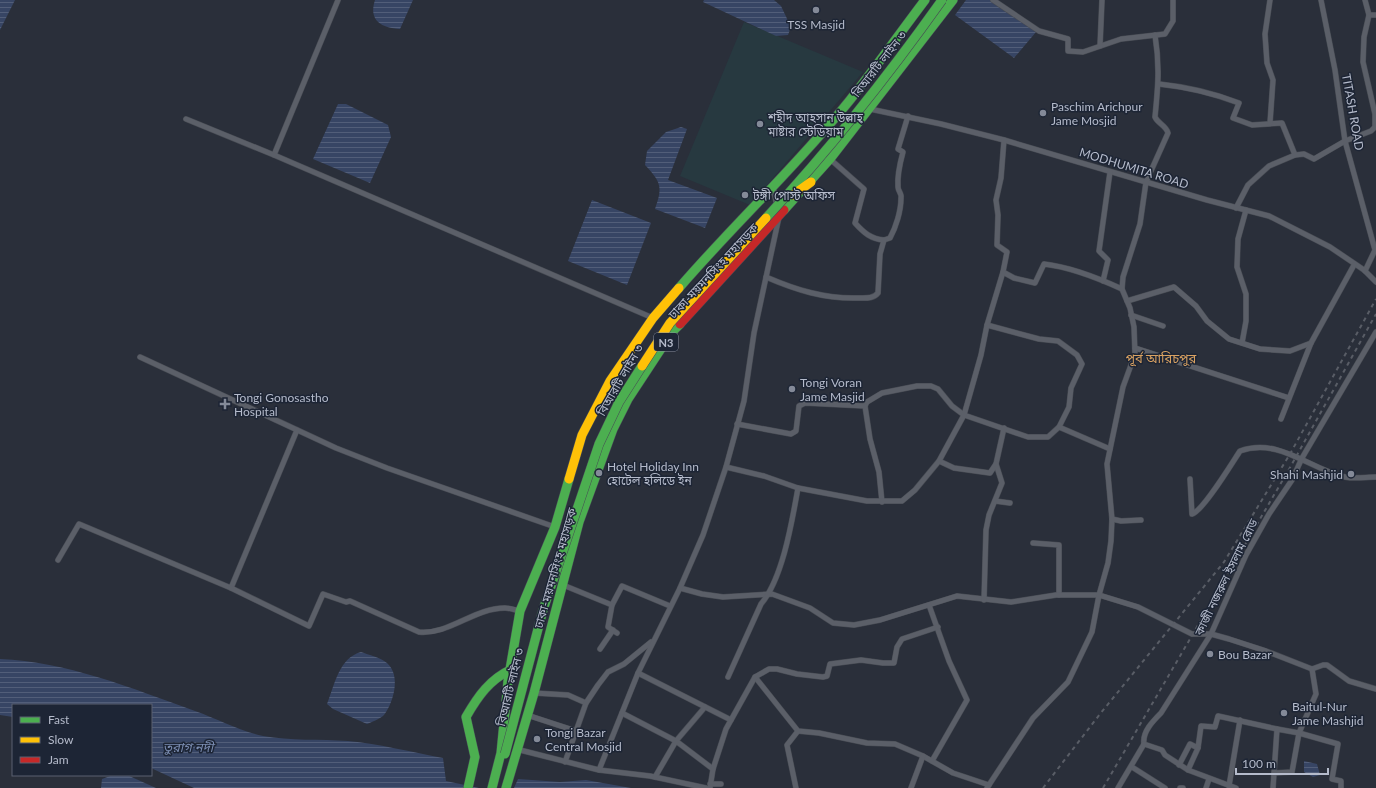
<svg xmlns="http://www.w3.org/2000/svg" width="1376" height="788" viewBox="0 0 1376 788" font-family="Lato,'Noto Sans Bengali',sans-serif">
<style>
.pitch{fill:#273940}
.water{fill:url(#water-rules)}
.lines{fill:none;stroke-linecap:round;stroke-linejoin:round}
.street-casing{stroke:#474b53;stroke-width:6}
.fast-casing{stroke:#474b55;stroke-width:10}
.slow-casing{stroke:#474b55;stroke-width:10}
.jam-casing{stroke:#474b55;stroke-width:10}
.street{stroke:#5b5f68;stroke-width:5}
.fast{stroke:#4caf50;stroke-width:9}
.slow{stroke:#ffc107;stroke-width:9}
.jam{stroke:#c62828;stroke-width:9}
.rail{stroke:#595d66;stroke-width:2;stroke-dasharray:4 4;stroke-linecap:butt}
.fast-bridge-casing{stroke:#474b55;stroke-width:10;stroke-linecap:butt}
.slow-bridge-casing{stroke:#474b55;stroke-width:10;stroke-linecap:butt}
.fast-bridge{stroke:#4caf50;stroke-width:9}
.slow-bridge{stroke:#ffc107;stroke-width:9}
.poi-dot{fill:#848a98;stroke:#1d2535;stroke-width:1.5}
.labels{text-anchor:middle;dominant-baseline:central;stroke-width:3;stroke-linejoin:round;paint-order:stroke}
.shield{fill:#1d2535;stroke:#878e9e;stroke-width:1}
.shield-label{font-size:11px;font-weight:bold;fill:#b5bbcb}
.poi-label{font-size:12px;fill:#b5bbcb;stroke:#1d2535;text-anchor:start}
.street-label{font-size:12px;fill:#b5bbcb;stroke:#1d2535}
.neighbourhood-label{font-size:13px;fill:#d9a262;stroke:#1d2535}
.water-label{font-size:13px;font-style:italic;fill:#7c8eb3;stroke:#1d2535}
</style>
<defs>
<pattern id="water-rules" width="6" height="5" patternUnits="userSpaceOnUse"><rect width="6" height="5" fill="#374564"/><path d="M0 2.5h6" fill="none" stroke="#525e79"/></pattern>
</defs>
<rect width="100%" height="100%" fill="#2a2f3a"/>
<polygon class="pitch" points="744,22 863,72 750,205 680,176"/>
<g class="water">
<polygon points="0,0 15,0 0,30"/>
<path d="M375 0H413L400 29C382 28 368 21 375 0Z"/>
<polygon points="704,0 774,0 781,6 791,27 788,35 776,36 703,2"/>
<polygon points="966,0 990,0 1036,32 1014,58 955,15"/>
<polygon points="338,104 346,104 388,125 391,137 370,183 313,159"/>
<path d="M681 127 687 129 668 180 717 198 705 228 655 209C663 187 661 182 645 165L647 151 666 132Z"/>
<polygon points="592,200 651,223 627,285 568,261"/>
<path d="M361 652C369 655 380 657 387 663 401 675 394 702 384 715 380 719 372 722 367 724L333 709 327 704C335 684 339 658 361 652Z"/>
<path d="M0 659C65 661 134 689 195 711 218 719 239 731 263 736 290 741 320 739 348 741 379 744 412 752 443 758L446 781 479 788H194L151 768V705H13V717L0 715Z"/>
<polygon points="1304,761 1317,764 1320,775 1313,777 1304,772"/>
<polygon points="113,775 127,775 156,788 101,788 102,779"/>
<polygon points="518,779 560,782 586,780 631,788 514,788"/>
</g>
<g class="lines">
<g class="street-casing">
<g id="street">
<polyline points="338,0 274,155 653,318"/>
<polyline points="993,0 1039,31 1068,39 1068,51 1083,52 1121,39 1165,34 1173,21 1173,0"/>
<polyline points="1321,0 1335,70 1345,141 1375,250 1365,271"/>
<polyline points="1365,0 1369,15 1376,15"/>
<polyline points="1369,15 1364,37 1363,62 1375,114 1375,126"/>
<polyline points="1100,46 1102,0"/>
<path d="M1159 84C1188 87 1213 93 1239 103L1233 118 1252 125 1282 123 1295 155"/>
<polyline points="870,109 941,124 1004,140 1207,200 1269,216 1330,247 1364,270 1376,282"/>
<polyline points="186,119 274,155"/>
<polyline points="1270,123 1273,80 1267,63 1265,34 1270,0"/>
<path d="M1004 140 1001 178 996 200 998 215 997 245 1007 252 1003 272 1014 278 1035 283 1044 264C1071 267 1098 278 1122 289"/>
<polyline points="773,186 777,207"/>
<polyline points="1236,208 1248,185 1269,166 1295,155 1304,154 1314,159 1345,141 1371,131 1376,126"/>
<path d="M884 240 890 238C896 227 901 211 901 198 902 194 898 191 898 187 897 175 900 163 903 152L898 149 908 116"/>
<path d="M766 277C796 290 825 299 858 298 866 298 873 299 878 293L880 254 884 240C871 239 864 233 855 223L864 189 830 159"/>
<polyline points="1103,281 1108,260 1099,251 1110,172"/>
<polyline points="1127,301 1174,287 1196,306 1207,321 1229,339 1260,349 1290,351 1311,343"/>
<polyline points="1131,315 1163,326"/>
<polyline points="1242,343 1246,321 1246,294 1237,267 1238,239 1246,210"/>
<polyline points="1135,348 1289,398"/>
<polyline points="140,357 336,448 387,468 555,527"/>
<polyline points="865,406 867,402 882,393 917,386 931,386 938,389 952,406 964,415 1028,437 1048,437 1059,427 1069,407 1071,388 1082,364 1077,355 1058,341 1039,339 987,325"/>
<polyline points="1281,419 1311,343 1354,265"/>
<polyline points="737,424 791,434 796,431 799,406 805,403 865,406 870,439 879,472 882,502"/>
<polyline points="1059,427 1110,449"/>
<polyline points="939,461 954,468 990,473 996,464 1004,428"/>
<polyline points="726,467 764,476 798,488 867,501 902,501 915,490 939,461 964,415 981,355 987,325 1003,272"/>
<path d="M1190 479 1192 514C1203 511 1232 463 1240 451 1279 437 1309 469 1345 477 1355 479 1366 477 1376 477"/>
<polyline points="995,501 1010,503"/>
<polyline points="1112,519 1121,521 1141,520"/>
<polyline points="1033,543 1059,545 1059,595"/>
<polyline points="58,560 79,524 231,588 297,430"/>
<polyline points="563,585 612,605 622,586 670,606"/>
<path d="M231 588 309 626 323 594 346 602 350 601 419 632C449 635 474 608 505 608 510 608 515 610 520 611"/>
<polyline points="680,588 702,594 723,597 772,594 810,608 833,623 854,625 880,620 957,596 1011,602 1056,595 1099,595 1138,607 1192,634 1211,634 1229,639 1266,651 1312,669"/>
<polyline points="984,600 986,530 989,515 1002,483 996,464"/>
<polyline points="612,605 608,627 617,633"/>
<polyline points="929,605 949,661 967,700 932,761"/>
<polyline points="600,649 613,630"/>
<polyline points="1312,669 1323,665 1327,665 1349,681 1376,689"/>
<polyline points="638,673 731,720"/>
<path d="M728 677 761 604C783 578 792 521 798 488"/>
<polyline points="755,677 798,731 819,733 867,743 895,744 923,756 953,773 989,785"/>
<polyline points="534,693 568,695 586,703"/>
<polyline points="622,713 676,741 713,769"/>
<polyline points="527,715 576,731"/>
<path d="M1144 744C1142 732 1153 721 1161 713L1211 634 1246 555 1269 514 1292 480 1302 458 1376 332"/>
<polyline points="1144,744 1162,750 1165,755 1188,770 1236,788"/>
<polyline points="516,749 599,770 650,776 706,788"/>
<polyline points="565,762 586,703 598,685 608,672 624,664 651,642"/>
<polyline points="1179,765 1190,744 1198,748 1201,726 1215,727 1218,716 1277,729"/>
<polyline points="1132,767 1165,788"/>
<polyline points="599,770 638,673 680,588 703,535 726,467 744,401 754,333 779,217"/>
<polyline points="1188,770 1198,748"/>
<polyline points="1274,773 1292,772 1299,733 1338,744 1332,779 1341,781 1341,788"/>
<polyline points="655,777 676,741 705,707"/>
<polyline points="710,784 721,784"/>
<polyline points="1229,786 1240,720"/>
<polyline points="710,788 713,769 726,729 755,677 769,669 777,669 797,674 823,677 827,676 830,664 861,660 883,663 894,663 897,647 902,639 938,627"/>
<polyline points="796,788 787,745 798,731"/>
<polyline points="911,788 923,756"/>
<path d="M987 788 1033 718 1068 682 1092 632 1099 595 1108 563 1111 541 1112 519 1107 464 1123 387 1135 354 1134 327 1130 308 1122 289 1123 277 1140 224 1146 182 1168 133C1166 125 1158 124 1155 117 1158 87 1160 66 1155 35"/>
<polyline points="1118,788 1144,744"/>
<polyline points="1180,788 1183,788"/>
<polyline points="1206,788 1209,779"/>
<polyline points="1273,788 1277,729 1299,733 1316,694 1312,669"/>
</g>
</g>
<g class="fast-casing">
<g id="fast">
<polyline points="784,210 830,159 953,0"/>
<path d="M679 288C734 224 797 166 850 100 876 67 900 33 925 0"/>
<path d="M468 788 475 757 466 717C478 696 490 679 512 669"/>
<polyline points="492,788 501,753 508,681 520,611 555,527 569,479"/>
<polyline points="506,788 534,693 579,522 613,429 628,399 672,332 680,324"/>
</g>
</g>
<g class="slow-casing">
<polyline id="slow" points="569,479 582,435 610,381 653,318 679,288"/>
</g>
<g class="jam-casing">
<polyline id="jam" points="680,324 784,210"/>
</g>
<use href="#street" class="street"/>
<use href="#fast" class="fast"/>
<use href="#slow" class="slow"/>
<use href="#jam" class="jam"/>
<g class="rail">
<polyline points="1043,788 1100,714 1224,562 1290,454 1376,299"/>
<polyline points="1103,788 1288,471 1376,314"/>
</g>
<g class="fast-bridge-casing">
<g id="fast-bridge">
<path d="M766 218C829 150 888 76 942 0"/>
<polyline points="505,754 543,610 599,444 619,402 642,366"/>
</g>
</g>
<g class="slow-bridge-casing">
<g id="slow-bridge">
<polyline points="793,195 811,182"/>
<polyline points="642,366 670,323 766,218"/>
</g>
</g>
<use href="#fast-bridge" class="fast-bridge"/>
<use href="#slow-bridge" class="slow-bridge"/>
</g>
<g class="poi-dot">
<circle cx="816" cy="10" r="4"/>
<circle cx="1043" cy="113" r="4"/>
<circle cx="760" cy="124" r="4"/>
<circle cx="745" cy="195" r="4"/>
<circle cx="792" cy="389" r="4"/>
<path d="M223 398h4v4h4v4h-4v4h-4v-4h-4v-4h4z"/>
<circle cx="599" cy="473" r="4"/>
<circle cx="1351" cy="474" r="4"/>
<circle cx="1210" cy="654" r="4"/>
<circle cx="1284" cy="713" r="4"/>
<circle cx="537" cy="739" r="4"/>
</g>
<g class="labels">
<rect class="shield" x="654" y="333" width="24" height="18" rx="3"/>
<g class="shield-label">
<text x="666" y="342">N3</text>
</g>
<g class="poi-label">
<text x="816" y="24" text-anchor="middle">TSS Masjid</text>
<text x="1051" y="106">Paschim Arichpur<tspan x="1051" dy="14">Jame Mosjid</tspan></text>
<text x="768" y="117">শহীদ আহসান উল্লাহ্‌<tspan x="768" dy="14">মাষ্টার স্টেডিয়াম</tspan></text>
<text x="753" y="195">টঙ্গী পোস্ট অফিস</text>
<text x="800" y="382">Tongi Voran<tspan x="800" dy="14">Jame Masjid</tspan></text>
<text x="234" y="397">Tongi Gonosastho<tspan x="234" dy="14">Hospital</tspan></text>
<text x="607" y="466">Hotel Holiday Inn<tspan x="607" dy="14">হোটেল হলিডে ইন</tspan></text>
<text x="1343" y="474" text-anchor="end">Shahi Mashjid</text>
<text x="1218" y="654">Bou Bazar</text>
<text x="1292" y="706">Baitul-Nur<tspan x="1292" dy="14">Jame Mashjid</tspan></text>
<text x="545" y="732">Tongi Bazar<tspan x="545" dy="14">Central Mosjid</tspan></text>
</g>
<g class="street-label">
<text transform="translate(879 64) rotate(-52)">বিআরটি লাইন ৩</text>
<text transform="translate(1353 112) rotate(80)">TITASH ROAD</text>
<text transform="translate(1134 168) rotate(17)">MODHUMITA ROAD</text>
<text transform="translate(713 271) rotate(-47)">ঢাকা-ময়মনসিংহ মহাসড়ক</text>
<text transform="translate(620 380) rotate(-60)">বিআরটি লাইন ৩</text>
<text transform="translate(555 568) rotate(-74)">ঢাকা-ময়মনসিংহ মহাসড়ক</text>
<text transform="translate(1226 577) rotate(-64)">কাজী নজরুল ইসলাম রোড</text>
<text transform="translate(510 687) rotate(-76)">বিআরটি লাইন ৩</text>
</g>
<g class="neighbourhood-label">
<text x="1161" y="358">পূর্ব আরিচপুর</text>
</g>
<g class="water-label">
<text x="188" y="747">তুরাগ নদী</text>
</g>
</g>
<rect x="12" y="704" width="140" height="72" fill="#1d2535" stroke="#5a6171"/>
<rect x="20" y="717" width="20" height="6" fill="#4caf50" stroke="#5a6171"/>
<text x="48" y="724" font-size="12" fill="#b5bbcb">Fast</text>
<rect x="20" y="737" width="20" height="6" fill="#ffc107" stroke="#5a6171"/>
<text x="48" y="744" font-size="12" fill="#b5bbcb">Slow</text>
<rect x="20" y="757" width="20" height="6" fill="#c62828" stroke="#5a6171"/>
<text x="48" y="764" font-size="12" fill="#b5bbcb">Jam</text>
<path d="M1236 768v6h92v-6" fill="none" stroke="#b5bbcb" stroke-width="2"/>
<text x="1242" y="768" font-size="12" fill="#b5bbcb" stroke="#1d2535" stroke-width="3" paint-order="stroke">100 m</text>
</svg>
